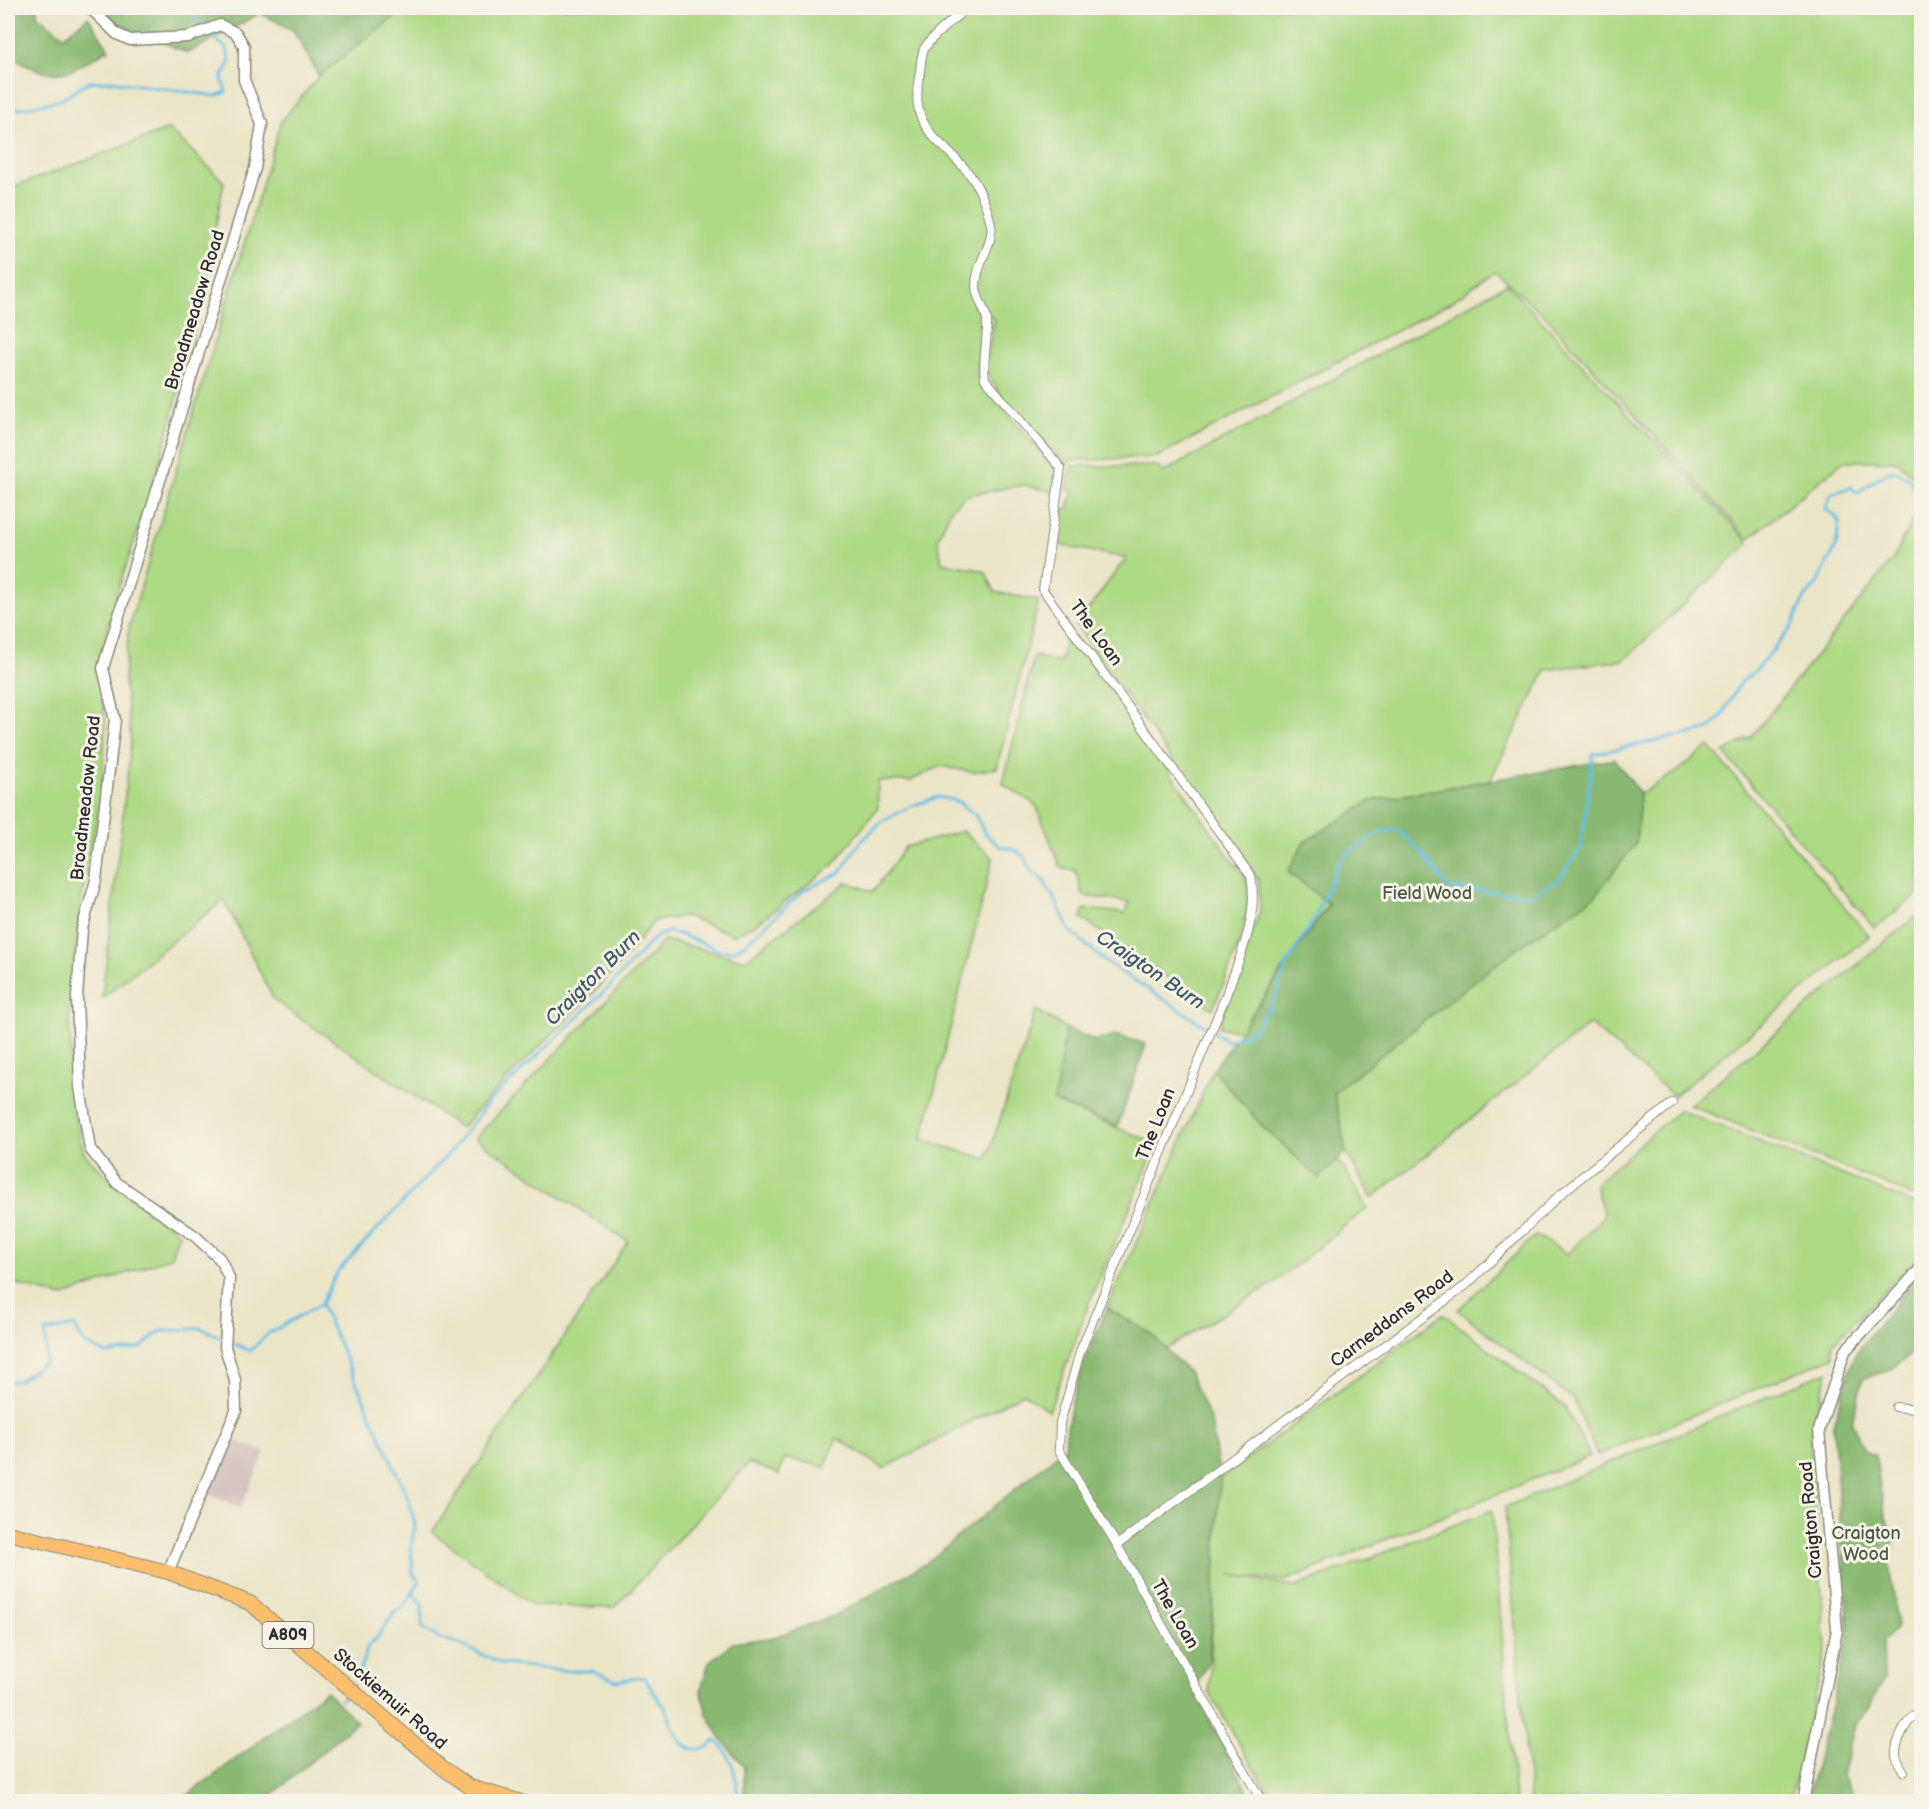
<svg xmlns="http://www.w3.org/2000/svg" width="1929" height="1809" viewBox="0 0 1929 1809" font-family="'Balsamiq Sans',sans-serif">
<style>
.industrial{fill:#d1bfbd}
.green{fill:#add985;stroke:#6c8258;stroke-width:1.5}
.forest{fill:#8ab972;stroke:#5a724e;stroke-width:1.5}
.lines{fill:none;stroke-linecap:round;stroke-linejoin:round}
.stream{stroke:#67bee4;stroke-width:3}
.minor-casing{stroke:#8b887a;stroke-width:10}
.tertiary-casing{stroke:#8b887a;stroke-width:13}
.primary-casing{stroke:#8b887a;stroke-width:16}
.minor{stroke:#fff;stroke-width:8}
.tertiary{stroke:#fff;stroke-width:10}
.primary{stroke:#fabe6d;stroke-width:14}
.labels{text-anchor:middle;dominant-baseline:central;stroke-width:6;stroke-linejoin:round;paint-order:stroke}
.shield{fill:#f7f3e8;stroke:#686764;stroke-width:1.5}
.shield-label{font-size:16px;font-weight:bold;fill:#2b2b2b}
.street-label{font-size:18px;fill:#2b2b2b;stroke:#f7f3e8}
.park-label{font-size:18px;fill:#4c5642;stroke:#f7f3e8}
.water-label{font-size:20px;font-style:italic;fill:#3d5762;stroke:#f7f3e8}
</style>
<rect width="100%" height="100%" fill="#f7f3e8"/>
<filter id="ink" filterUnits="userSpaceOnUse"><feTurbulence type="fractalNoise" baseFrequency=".0167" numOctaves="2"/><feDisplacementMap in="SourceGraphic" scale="12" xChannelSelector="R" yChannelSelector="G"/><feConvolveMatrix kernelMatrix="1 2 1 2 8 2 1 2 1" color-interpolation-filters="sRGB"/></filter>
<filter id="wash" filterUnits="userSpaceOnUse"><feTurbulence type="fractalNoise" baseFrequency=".008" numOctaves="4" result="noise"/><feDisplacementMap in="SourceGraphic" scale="24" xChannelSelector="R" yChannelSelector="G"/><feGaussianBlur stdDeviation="1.35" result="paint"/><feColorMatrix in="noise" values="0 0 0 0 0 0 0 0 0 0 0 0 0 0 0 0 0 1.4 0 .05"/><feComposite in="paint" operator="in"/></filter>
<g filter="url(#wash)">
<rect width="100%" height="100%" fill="#ebe5c8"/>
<polygon class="industrial" points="232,1439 265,1452 241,1508 208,1494"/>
<g class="green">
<path d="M102 8H1921L1922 476 1918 480 1896 461H1844L1748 539 1542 313 1495 271 1451 302 1157 457 1063 461 1006 403 985 370 994 320 979 303 974 306 982 317 977 378 1057 471 1054 492 1024 485 967 495 951 509 938 539 942 562 985 571 995 592 1039 600 997 768 972 772 941 766 910 781H878V808L832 866 756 924 733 935 686 916 654 921C599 997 523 1057 461 1128L274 1000 224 900 102 998 131 742 124 679 129 627 281 121 319 76 293 30 260 13 188 53 121 25Z"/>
<polygon points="169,129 224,182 200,309 158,470 113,605 98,669 106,724 101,796 81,901 69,1012 74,1108 84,1153 114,1184 179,1233 171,1257 62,1297 8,1282 8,189"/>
<polygon points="1507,284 1749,543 1624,660 1546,670 1490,780 1370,801 1288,872 1329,903 1240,1031 1219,1027 1260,911 1259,881 1076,626 1126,558 1063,546 1063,544 1055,542 1060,510 1068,509 1073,492 1066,489 1071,466 1156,466 1164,472"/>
<polygon points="1921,503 1921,892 1875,928 1724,753 1752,736 1893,559"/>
<path d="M1068 629 1247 881C1252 926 1229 968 1213 1009L1081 918 1084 909 1125 913 1130 902 1083 896 1076 871 1061 868 1036 805 1003 784 1034 656 1060 663Z"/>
<polygon points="1709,746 1869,936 1674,1096 1590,1024 1372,1198 1346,1152 1334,1092 1513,951 1594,896 1636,843 1640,794 1674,774"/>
<polygon points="963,831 993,858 922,1140 987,1159 1036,1010 1066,1028 1054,1102 1157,1144 1090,1301 1049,1411 1024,1393 884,1469 837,1438 825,1467 785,1458 779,1474 749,1463 615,1607 534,1606 432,1532 628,1242 475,1138 665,940 745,960 847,882 873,892 905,847"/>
<polygon points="1921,912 1921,1199 1689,1105"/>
<polygon points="1213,1070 1264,1128 1319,1178 1338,1159 1367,1208 1274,1283 1166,1349 1150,1333 1107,1308"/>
<polygon points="1679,1110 1921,1206 1921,1254 1832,1344 1833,1357 1597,1455 1574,1400 1458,1310 1536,1235 1567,1254 1604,1216 1595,1184"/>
<polygon points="1443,1314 1565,1407 1590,1456 1285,1581 1231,1575 1296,1587 1492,1510 1515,1801 1314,1802 1270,1796 1209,1692 1220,1479"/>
<polygon points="1828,1371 1810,1436 1826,1650 1790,1801 1530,1801 1505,1507"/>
</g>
<g class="forest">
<path d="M8 8H37V15L64 36 88 17 109 49C63 76 56 85 8 54Z"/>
<polygon points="102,8 406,8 319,76 293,30 260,13 188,53 121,25"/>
<polygon points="1615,759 1640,794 1636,843 1595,896 1513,951 1334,1092 1346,1152 1319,1178 1264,1128 1213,1070 1329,904 1288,872 1303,843 1370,801"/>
<polygon points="1066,1028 1095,1041 1115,1035 1146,1044 1118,1126 1054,1102"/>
<path d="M1921 1273V1347L1888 1371 1863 1378 1852 1422 1864 1451 1875 1455C1880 1480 1882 1517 1894 1537L1889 1562 1897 1627 1883 1640 1884 1679 1867 1711 1855 1725 1842 1774 1857 1801 1807 1802 1849 1636 1833 1425 1854 1355Z"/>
<path d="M1107 1308 1150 1333 1189 1373 1211 1422 1220 1479 1214 1597 1209 1660 1194 1690 1253 1801H744V1766L722 1740 707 1714 701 1690 709 1662 733 1643 775 1637 836 1615 925 1564 1065 1448C1068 1397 1087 1353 1107 1308Z"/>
<polygon points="326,1691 357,1722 265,1801 180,1801"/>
</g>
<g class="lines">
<g class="stream">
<polyline points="203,27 194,17 203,8"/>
<polyline points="8,111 61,100 88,82 111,81 216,96 226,92 222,78 230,62 227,49 208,32"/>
<polyline points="321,1304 408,1498 415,1525 411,1550 413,1573 419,1582 405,1605 393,1614 376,1639 368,1646 356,1681"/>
<polyline points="8,1382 20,1380 46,1361 45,1332 74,1326 84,1343 107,1354 140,1348 159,1332 201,1328 250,1351 269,1333 321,1304 338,1271 451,1151 488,1103 609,987 654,938 668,932 679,934 719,950 732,951 745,944 804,890 840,873 858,845 881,822 909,807 938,797 957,801 975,815 985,833 999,846 1015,850 1025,857 1031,870 1043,880 1056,901 1069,930 1106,962 1228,1041 1252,1032 1274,1001 1286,966 1316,915 1341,858 1379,832 1398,830 1421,852 1448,888 1529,895 1558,881 1581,848 1593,754 1708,730 1722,716 1739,684 1756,670 1791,628 1805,597 1817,584 1836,547 1839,522 1836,516 1825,509 1831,494 1851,487 1857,493 1884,474 1895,471 1911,480 1913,488 1922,488"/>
<path d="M413 1593 422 1604V1627L440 1639 457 1643 502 1664 568 1671H594L616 1681 645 1677C649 1689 659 1697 665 1708 674 1725 677 1756 705 1748 710 1747 711 1743 716 1741 732 1752 739 1783 737 1802"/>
<polyline points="341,1700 348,1692"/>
</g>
</g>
</g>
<g filter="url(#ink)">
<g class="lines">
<g class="minor-casing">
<g id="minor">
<path d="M966 8C954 20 933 34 924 49 921 55 921 65 920 72 908 128 936 135 967 171 978 184 988 208 991 225 994 245 976 262 976 286 976 298 985 308 987 320 988 340 982 359 985 379L1061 468 1043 590 1251 876C1259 917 1240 957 1226 995L1080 1352 1060 1423 1059 1450 1117 1545 1262 1802"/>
<polyline points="1896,1407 1916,1409 1922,1418"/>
<polyline points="1916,1409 1921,1397"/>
<polyline points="1117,1545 1465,1286 1562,1193 1672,1103"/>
<path d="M1904 1772C1901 1767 1897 1761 1896 1755 1895 1740 1909 1716 1922 1710"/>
</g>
</g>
<g class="tertiary-casing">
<g id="tertiary">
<polyline points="90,8 117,34 130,40 188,37 220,25 236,33 244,46 244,80 262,124 255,168 103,668 115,720 96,880 82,929 77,997 80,1087 90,1149 117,1183 195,1236 220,1259 229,1278 225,1347 235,1380 236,1411 168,1572"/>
<polyline points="1803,1802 1837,1630 1819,1430 1845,1351 1922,1267"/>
</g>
</g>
<g class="primary-casing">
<polyline id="primary" points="8,1533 168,1572 250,1603 443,1768 470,1787 521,1802"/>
</g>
<use href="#minor" class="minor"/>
<use href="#tertiary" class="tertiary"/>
<use href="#primary" class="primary"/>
</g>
</g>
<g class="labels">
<rect class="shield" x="262.5" y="1622" width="51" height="26" rx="4.5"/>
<g class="shield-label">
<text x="288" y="1635">A809</text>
</g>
<g class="street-label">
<text transform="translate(195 310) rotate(-73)">Broadmeadow Road</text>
<text transform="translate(1096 633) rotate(54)">The Loan</text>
<text transform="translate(86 798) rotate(-84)">Broadmeadow Road</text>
<text transform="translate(1156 1124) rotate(-68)">The Loan</text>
<text transform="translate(1392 1319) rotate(-37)">Carneddans Road</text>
<text transform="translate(1811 1520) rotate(-95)">Craigton Road</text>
<text transform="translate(1175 1614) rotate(60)">The Loan</text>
<text transform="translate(390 1699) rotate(41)">Stockiemuir Road</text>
</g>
<g class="park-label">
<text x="1427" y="893">Field Wood</text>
<text x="1866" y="1533">Craigton<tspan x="1866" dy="21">Wood</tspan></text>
</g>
<g class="water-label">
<text transform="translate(1150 970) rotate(34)">Craigton Burn</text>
<text transform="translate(593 978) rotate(-45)">Craigton Burn</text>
</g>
</g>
<rect width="1929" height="1809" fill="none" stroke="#f7f3e8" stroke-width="30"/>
</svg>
